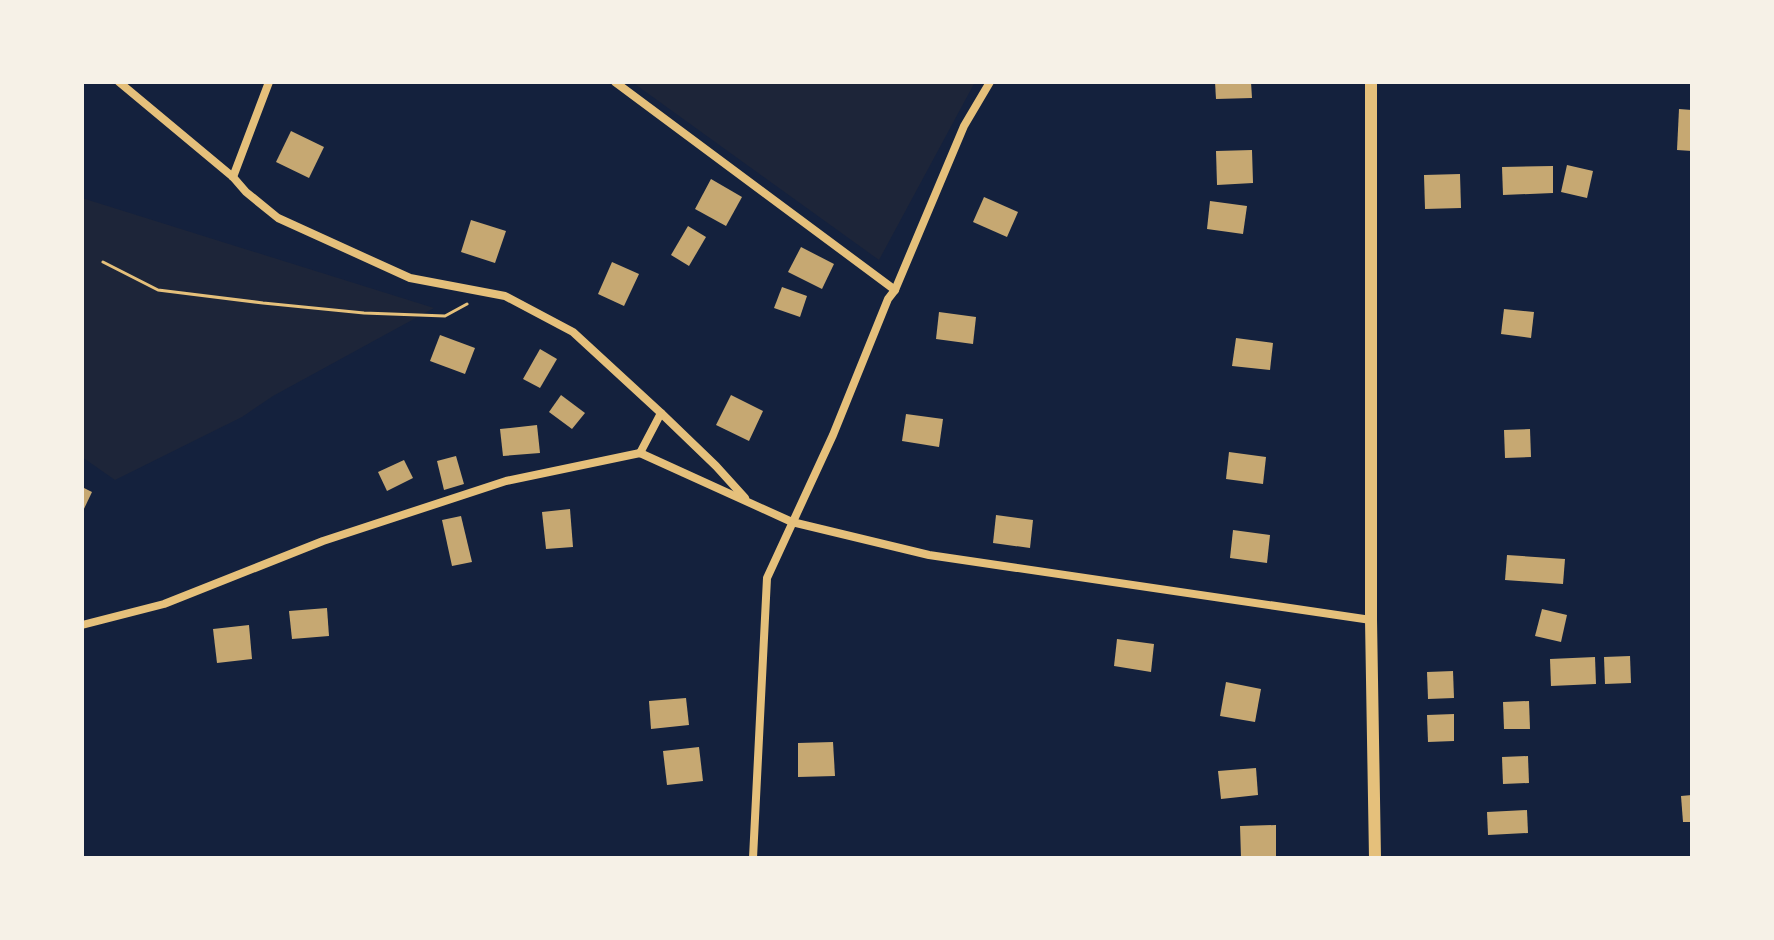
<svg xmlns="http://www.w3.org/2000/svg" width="1774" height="940" viewBox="0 0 1774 940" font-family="Montserrat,sans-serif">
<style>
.green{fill:#1d2539}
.building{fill:#c6a872}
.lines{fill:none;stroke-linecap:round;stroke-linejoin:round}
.path{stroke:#e5c07b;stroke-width:3}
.minor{stroke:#e5c07b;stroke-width:8}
.primary{stroke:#e5c07b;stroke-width:12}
</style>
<rect width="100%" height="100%" fill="#14213d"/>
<g class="green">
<polygon points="632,82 975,82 879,260"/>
<polygon points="82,198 434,308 273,396 242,417 115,480 82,457"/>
</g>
<g class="building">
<polygon points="1215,82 1251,82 1252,98 1216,99"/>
<polygon points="1679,109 1692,110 1692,151 1677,150"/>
<polygon points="291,131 324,147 309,178 276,162"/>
<polygon points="1252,150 1253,183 1217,185 1216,151"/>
<polygon points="1567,165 1593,171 1587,198 1561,192"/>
<polygon points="1553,166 1553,193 1503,195 1502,167"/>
<polygon points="1460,174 1461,208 1425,209 1424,175"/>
<polygon points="711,179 742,197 726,226 695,209"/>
<polygon points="984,197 1018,212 1007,237 973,222"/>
<polygon points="1210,201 1247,206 1243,234 1207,229"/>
<polygon points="471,220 506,231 495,263 461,252"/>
<polygon points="688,226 706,237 689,266 671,255"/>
<polygon points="801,247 834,264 822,289 788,272"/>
<polygon points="612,262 639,274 624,306 598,294"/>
<polygon points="782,287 807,296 800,317 774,308"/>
<polygon points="1504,309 1534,312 1531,338 1501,334"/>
<polygon points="939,312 976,317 973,344 936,339"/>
<polygon points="440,335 475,348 465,374 430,361"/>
<polygon points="1236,338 1273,343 1270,370 1232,366"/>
<polygon points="540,349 557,359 540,388 523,379"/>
<polygon points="561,395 585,413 572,429 549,412"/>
<polygon points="731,395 763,411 749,441 716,425"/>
<polygon points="906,414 943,419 939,447 902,441"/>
<polygon points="537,425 540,453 503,456 500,429"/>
<polygon points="1530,429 1531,457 1505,458 1504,430"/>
<polygon points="1229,452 1266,457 1263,484 1226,479"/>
<polygon points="456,456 464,484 444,490 437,461"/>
<polygon points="404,460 413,478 387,491 378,472"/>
<polygon points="82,487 92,492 82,513"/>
<polygon points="570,509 573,547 546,549 542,512"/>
<polygon points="996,515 1033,520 1030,548 993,543"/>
<polygon points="461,516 472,562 452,566 442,520"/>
<polygon points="1233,530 1270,535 1267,563 1230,558"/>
<polygon points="1507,555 1565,559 1563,584 1505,580"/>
<polygon points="327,608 329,636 292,639 289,611"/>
<polygon points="1542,609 1567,615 1561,642 1535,636"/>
<polygon points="249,625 252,659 217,663 213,629"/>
<polygon points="1117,639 1154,644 1151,672 1114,666"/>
<polygon points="1630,656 1631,683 1605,684 1604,657"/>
<polygon points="1595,657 1596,684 1551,686 1550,659"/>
<polygon points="1453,671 1454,698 1428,699 1427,672"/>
<polygon points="1226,682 1261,689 1255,722 1220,716"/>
<polygon points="686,698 689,725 651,729 649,701"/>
<polygon points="1529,701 1530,729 1504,729 1503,702"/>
<polygon points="1454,714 1454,741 1428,742 1427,715"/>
<polygon points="833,742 835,776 798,777 798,743"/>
<polygon points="699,747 703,781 667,785 663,751"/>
<polygon points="1528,756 1529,783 1503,784 1502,757"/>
<polygon points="1256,768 1258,795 1221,799 1218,771"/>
<polygon points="1692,795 1692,822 1683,822 1681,796"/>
<polygon points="1527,810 1528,833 1488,835 1487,812"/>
<polygon points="1276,825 1276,858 1241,858 1240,826"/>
</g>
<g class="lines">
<polyline class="path" points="103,262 158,290 263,303 364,313 445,316 467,304"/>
<g class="minor">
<polyline points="119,82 233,177 246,192 278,218 410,278 505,296 573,332 661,413 716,466 745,498"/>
<polyline points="615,82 895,290"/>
<polyline points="233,177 269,82"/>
<polyline points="640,453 661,413"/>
<polyline points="82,625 164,604 323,541 506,481 640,453 792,522 929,555 1371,620"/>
<polyline points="753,858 767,578 833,435 888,299 895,290 964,126 990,82"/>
</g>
<polyline class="primary" points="1371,82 1371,620 1375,858"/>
</g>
<rect width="1774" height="940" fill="none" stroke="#f6f1e7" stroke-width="168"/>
</svg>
